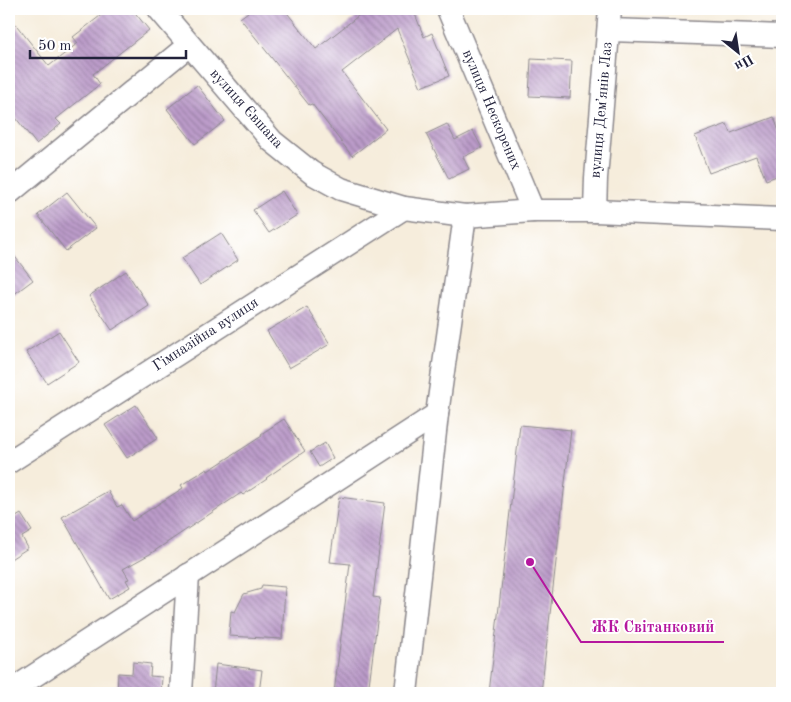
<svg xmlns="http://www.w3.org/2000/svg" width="791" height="702" viewBox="0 0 791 702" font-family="'Old Standard TT',serif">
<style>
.building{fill:url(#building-back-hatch)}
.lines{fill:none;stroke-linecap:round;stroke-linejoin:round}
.street-casing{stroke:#8c888c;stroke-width:25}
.street{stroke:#fff;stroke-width:22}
.labels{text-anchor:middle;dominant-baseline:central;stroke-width:4;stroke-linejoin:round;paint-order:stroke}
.street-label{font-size:15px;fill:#22223b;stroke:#fff}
.leader{fill:none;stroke:#b5179e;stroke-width:2}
.callout-dot{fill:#b5179e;stroke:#fff;stroke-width:2}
.callout-label{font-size:16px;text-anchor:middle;font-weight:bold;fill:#b5179e;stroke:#fff;stroke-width:4;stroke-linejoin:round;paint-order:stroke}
</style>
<defs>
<pattern id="building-back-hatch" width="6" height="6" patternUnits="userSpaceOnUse" patternTransform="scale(1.25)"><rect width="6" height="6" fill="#bb9bc9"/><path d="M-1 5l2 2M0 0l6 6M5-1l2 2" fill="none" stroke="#987ea4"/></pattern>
</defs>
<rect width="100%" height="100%" fill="#fff"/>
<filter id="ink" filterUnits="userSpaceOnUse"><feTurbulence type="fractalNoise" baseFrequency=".02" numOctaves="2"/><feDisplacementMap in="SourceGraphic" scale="10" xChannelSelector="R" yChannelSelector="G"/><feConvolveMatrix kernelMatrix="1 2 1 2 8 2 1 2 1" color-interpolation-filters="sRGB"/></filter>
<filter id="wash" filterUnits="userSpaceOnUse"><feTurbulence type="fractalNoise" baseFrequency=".0096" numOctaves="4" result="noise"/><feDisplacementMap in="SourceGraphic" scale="20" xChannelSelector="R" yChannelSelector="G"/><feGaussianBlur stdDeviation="1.12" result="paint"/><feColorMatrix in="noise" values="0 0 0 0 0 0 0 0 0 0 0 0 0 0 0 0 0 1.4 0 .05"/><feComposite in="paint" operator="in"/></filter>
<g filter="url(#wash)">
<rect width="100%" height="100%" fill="#f6eddc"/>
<g id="blocks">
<g class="building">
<polygon points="109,9 132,9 149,30 93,74 100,84 56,119 61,124 36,144 9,109 9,16 49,66 78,43 73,37"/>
<polygon points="252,9 284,9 316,49 367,9 413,9 424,37 432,33 449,76 421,87 397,29 342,72 386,129 352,156 312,104 309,105 240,18"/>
<polygon points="531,59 572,61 570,98 529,96"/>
<polygon points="197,85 225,121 195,144 167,109"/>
<polygon points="774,117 782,140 782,174 766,180 756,156 709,173 695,136 727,124 731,133"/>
<polygon points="447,124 455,140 473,131 482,148 463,157 469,169 449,179 426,134"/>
<polygon points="282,191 297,215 269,233 253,210"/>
<polygon points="67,192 96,228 66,251 38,215"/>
<polygon points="221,233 238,260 200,285 182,258"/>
<polygon points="9,249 33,280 9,298"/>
<polygon points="126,271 149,306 112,330 89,296"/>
<polygon points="307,307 330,344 289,368 267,331"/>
<polygon points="59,331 79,362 47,383 26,352"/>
<polygon points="136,405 158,438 127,458 105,425"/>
<polygon points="284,419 305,451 266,478 267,479 243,495 241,493 150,554 123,569 129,579 126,580 130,587 109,599 62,517 108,491 117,507 122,505 132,521 183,488 181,485 207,469 208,471 262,436 261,434"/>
<polygon points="520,425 571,430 541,693 489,693"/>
<polygon points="325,443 333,458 319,467 310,452"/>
<polygon points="339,497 385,503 373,597 380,598 368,693 334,693 350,564 330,562"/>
<polygon points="21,514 32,531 22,537 28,548 9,560 9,517 11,520"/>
<polygon points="262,585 285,587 282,639 229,636 231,611 235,612 244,594 261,589"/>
<polygon points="133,662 151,664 150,676 162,677 161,693 117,693 118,673 132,674"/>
<polygon points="216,664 262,670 259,693 213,693"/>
</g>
</g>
</g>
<g filter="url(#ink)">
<use href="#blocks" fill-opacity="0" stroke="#8c888c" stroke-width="1"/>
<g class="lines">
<g class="street-casing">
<g id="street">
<polyline points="159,9 272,141 312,173 341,189 404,208 465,216 533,211 595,211 782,219"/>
<polyline points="448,9 533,211"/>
<polyline points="610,30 782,36"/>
<polyline points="9,193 189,45"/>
<polyline points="595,211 596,178 610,9"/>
<polyline points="9,462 404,208"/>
<polyline points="9,692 437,414"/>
<polyline points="181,693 188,575"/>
<polyline points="406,693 437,414 465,216"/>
</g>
</g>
<use href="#street" class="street"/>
</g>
</g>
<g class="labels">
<g class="street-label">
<text transform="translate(246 109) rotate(48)">вулиця Євшана</text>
<text transform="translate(491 110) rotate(67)">вулиця Нескорених</text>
<text transform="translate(602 110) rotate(-85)">вулиця Демʼянів Лаз</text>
<text transform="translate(206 335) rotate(-33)">Гімназійна вулиця</text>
</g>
</g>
<path class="leader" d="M530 562L581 642H724"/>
<circle class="callout-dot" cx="530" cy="562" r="5"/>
<g class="callout-label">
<text x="653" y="632">ЖК Світанковий</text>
</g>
<rect width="791" height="702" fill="none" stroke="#fff" stroke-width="30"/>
<g transform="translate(738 52) rotate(150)" stroke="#ffffff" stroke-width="4" paint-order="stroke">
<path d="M0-4L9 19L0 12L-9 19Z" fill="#22223b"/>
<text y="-8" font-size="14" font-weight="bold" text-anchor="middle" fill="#22223b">Пн</text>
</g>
<path d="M30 50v8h156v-8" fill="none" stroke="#22223b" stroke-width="2.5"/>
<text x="38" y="50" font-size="15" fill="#22223b" stroke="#ffffff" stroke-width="4" paint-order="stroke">50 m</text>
</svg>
